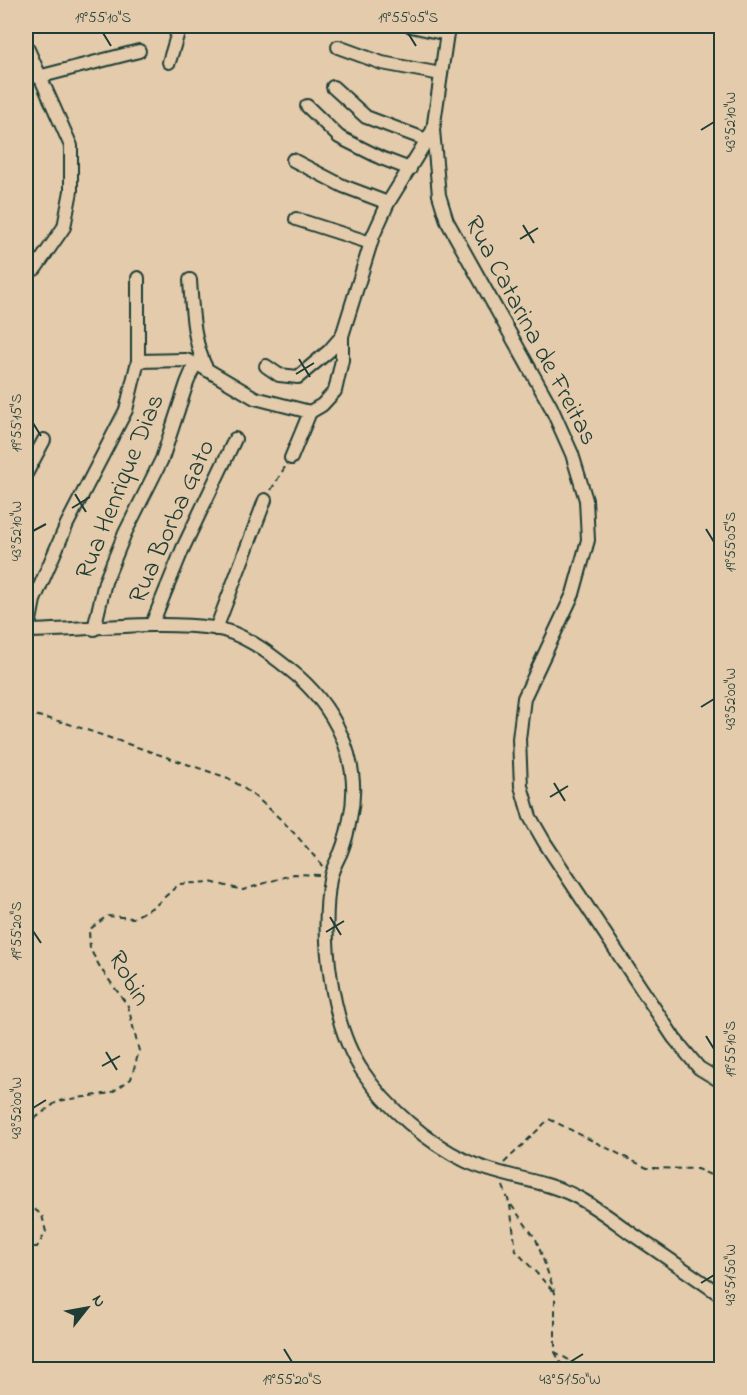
<svg xmlns="http://www.w3.org/2000/svg" width="747" height="1395" viewBox="0 0 747 1395" font-family="'Indie Flower',sans-serif">
<style>
.lines{fill:none;stroke-linecap:round;stroke-linejoin:round}
.minor-casing{stroke:#1f3d34;stroke-width:16}
.path{stroke:#1f3d34;stroke-width:2;stroke-dasharray:6 4.5;stroke-linecap:butt}
.minor{stroke:#e3cbac;stroke-width:12}
.ticks{fill:none;stroke:#1f3d34;stroke-width:2}
.labels{text-anchor:middle;dominant-baseline:central;stroke-width:6;stroke-linejoin:round;paint-order:stroke}
.street-label{font-size:26px;fill:#1f3d34;stroke:#e3cbac}
.neatline{fill:none;stroke:#1f3d34;stroke-width:2}
.ticks-label{font-size:15px;text-anchor:middle;fill:#1f3d34}
</style>
<rect width="100%" height="100%" fill="#e3cbac"/>
<filter id="ink" filterUnits="userSpaceOnUse"><feTurbulence type="fractalNoise" baseFrequency=".0167" numOctaves="2"/><feDisplacementMap in="SourceGraphic" scale="12" xChannelSelector="R" yChannelSelector="G"/><feConvolveMatrix kernelMatrix="1 2 1 2 8 2 1 2 1" color-interpolation-filters="sRGB"/></filter>
<g filter="url(#ink)">
<g class="lines">
<g class="minor-casing">
<g id="minor">
<polyline points="411,26 447,34"/>
<polyline points="448,26 433,130 439,195 447,221 551,407 572,454 586,500 588,540 573,594 524,698 519,739 521,786 530,817 545,843 674,1038 699,1068 722,1082"/>
<polyline points="26,45 71,146 71,191 64,227 35,269 26,272"/>
<polyline points="338,47 382,63 441,74"/>
<polyline points="169,62 180,26"/>
<polyline points="38,77 139,51"/>
<polyline points="333,87 366,117 427,140"/>
<polyline points="307,106 339,137 381,158 410,169"/>
<polyline points="293,160 343,186 388,203"/>
<polyline points="296,219 371,243"/>
<path d="M190 280C192 310 193 343 207 370"/>
<polyline points="138,361 186,360 199,365 255,398 310,412"/>
<polyline points="266,366 279,375 298,377 329,351 342,336"/>
<polyline points="291,458 310,412 322,405 335,391 342,360 342,336 373,236 388,203 433,130"/>
<polyline points="26,474 44,440"/>
<polyline points="152,624 183,548 235,439"/>
<polyline points="94,629 105,582 125,533 162,459 187,383 195,364"/>
<polyline points="216,629 265,500"/>
<path d="M26 631C88 630 152 620 214 628 241 632 268 652 289 669 334 704 363 761 350 819 348 830 345 842 341 852 337 861 332 869 330 879 321 935 330 1024 363 1072 386 1107 428 1143 466 1161 500 1177 541 1179 575 1196 595 1206 614 1221 632 1234 662 1254 692 1275 722 1296"/>
<polyline points="28,631 34,600 67,524 126,410 138,361 138,278"/>
</g>
</g>
<g class="path">
<polyline points="271,490 285,467"/>
<path d="M26 713 66 723 228 778C266 801 295 832 323 867"/>
<polyline points="26,1125 58,1101 111,1093 131,1079 139,1051 128,1006 101,969 90,949 89,930 107,916 133,918 155,906 179,884 210,882 243,890 294,874 319,875"/>
<polyline points="504,1163 549,1119 647,1168 697,1169 722,1180"/>
<polyline points="503,1186 509,1202 536,1239 555,1293 555,1352 586,1370"/>
<polyline points="26,1203 42,1215 46,1232 37,1247 26,1247"/>
<polyline points="510,1205 516,1251 554,1292"/>
<polyline points="555,1352 564,1370"/>
<polyline points="26,1365 33,1370"/>
</g>
<use href="#minor" class="minor"/>
</g>
</g>
<path class="ticks" d="M103 33 111 46M408 33 416 46M701 130 714 122M523 225 534 243M520 239 538 228M299 359 310 377M296 374 314 363M33 423 41 436M75 494 86 512M72 508 90 497M706 529 714 542M33 531 46 524M701 707 714 699M554 783 565 801M550 797 568 786M330 917 341 935M33 931 41 943M326 932 344 921M706 1036 714 1049M106 1052 117 1070M102 1066 120 1056M33 1108 46 1100M701 1283 714 1275M284 1349 292 1362M570 1362 583 1354"/>
<g class="labels">
<g class="street-label">
<text transform="translate(530 331) rotate(62)">Rua Catarina de Freitas</text>
<text transform="translate(121 487) rotate(-68)">Rua Henrique Dias</text>
<text transform="translate(173 522) rotate(-66)">Rua Borba Gato</text>
<text transform="translate(128 979) rotate(60)">Robin</text>
</g>
</g>
<rect width="747" height="1395" fill="none" stroke="#e3cbac" stroke-width="66"/>
<g transform="translate(87 1308) rotate(59)" stroke="#e3cbac" stroke-width="4.5" paint-order="stroke">
<path d="M0-4.5L10 22L0 15L-10 22Z" fill="#1f3d34"/>
<text y="-9" font-size="16" font-weight="bold" text-anchor="middle" fill="#1f3d34">N</text>
</g>
<rect x="33" y="33" width="681" height="1329" class="neatline"/>
<g class="ticks-label">
<text x="103" y="22">19°55'10"S</text>
<text x="408" y="22">19°55'05"S</text>
<text transform="translate(730 122) rotate(-90)" y="5">43°52'10"W</text>
<text transform="translate(16 423) rotate(-90)" y="5">19°55'15"S</text>
<text transform="translate(16 531) rotate(-90)" y="5">43°52'10"W</text>
<text transform="translate(730 542) rotate(-90)" y="5">19°55'05"S</text>
<text transform="translate(730 699) rotate(-90)" y="5">43°52'00"W</text>
<text transform="translate(16 931) rotate(-90)" y="5">19°55'20"S</text>
<text transform="translate(730 1049) rotate(-90)" y="5">19°55'10"S</text>
<text transform="translate(16 1108) rotate(-90)" y="5">43°52'00"W</text>
<text transform="translate(730 1275) rotate(-90)" y="5">43°51'50"W</text>
<text x="292" y="1384">19°55'20"S</text>
<text x="570" y="1384">43°51'50"W</text>
</g>
</svg>
